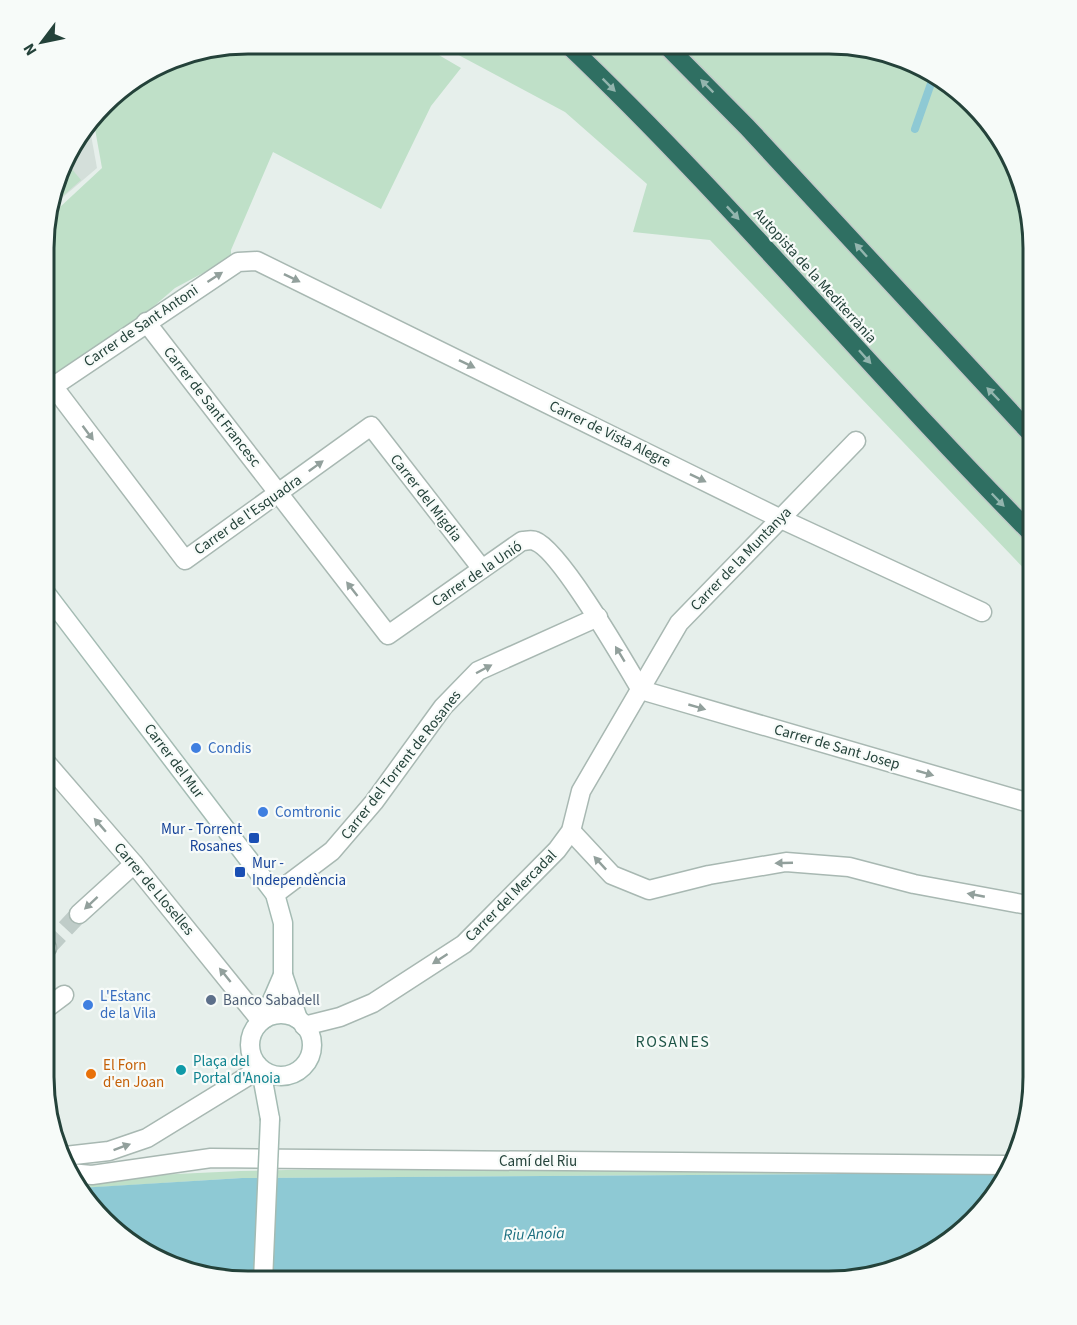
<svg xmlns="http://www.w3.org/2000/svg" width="1077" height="1325" viewBox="0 0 1077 1325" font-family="'Source Sans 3',sans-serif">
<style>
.built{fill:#d4dfda}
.green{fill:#bfe0c8}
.water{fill:#8ec9d4}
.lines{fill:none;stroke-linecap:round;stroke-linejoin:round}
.stream{stroke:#8ec9d4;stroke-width:8}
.minor-tunnel{stroke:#bfccc8;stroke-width:18;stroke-dasharray:18 9;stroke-linecap:butt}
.minor-casing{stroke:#a8b8b2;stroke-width:21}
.tertiary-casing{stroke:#a8b8b2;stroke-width:21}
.secondary-casing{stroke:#a4bbb3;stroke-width:21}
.motorway-casing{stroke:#c2cac8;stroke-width:21}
.minor{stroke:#fff;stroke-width:18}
.tertiary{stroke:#fff;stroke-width:18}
.secondary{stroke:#fff;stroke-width:18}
.motorway{stroke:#2f6f62;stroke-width:18}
.secondary-bridge-casing{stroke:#a4bbb3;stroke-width:21;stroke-linecap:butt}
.secondary-bridge{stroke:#fff;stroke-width:18}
.oneway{fill:#93b5ae}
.oneway2{fill:#92a09c}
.shop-dot{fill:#3f7fe0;stroke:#f7fbf9;stroke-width:2}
.transit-dot{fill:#1a4fb4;stroke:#f7fbf9;stroke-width:2}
.service-dot{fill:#5c6f8a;stroke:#f7fbf9;stroke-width:2}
.culture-dot{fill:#0f9aa8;stroke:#f7fbf9;stroke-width:2}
.food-dot{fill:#e8710a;stroke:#f7fbf9;stroke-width:2}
.labels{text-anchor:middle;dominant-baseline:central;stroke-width:4.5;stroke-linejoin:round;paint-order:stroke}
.street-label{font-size:15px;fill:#24423a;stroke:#f7fbf9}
.shop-label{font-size:15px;fill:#366cbe;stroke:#f7fbf9;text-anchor:start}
.transit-label{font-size:15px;fill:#164399;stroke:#f7fbf9;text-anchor:end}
.service-label{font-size:15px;fill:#4e5e75;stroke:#f7fbf9;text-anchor:start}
.culture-label{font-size:15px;fill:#0d838f;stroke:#f7fbf9;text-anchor:start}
.food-label{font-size:15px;fill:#c56008;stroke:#f7fbf9;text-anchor:start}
.neighbourhood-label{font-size:16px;letter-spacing:1.5px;fill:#1f5548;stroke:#f7fbf9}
.water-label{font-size:16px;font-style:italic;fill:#1c6f80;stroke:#f7fbf9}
.rim{fill:none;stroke:#24423a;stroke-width:3}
</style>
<rect width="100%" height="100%" fill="#e6efeb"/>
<polygon class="built" points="89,124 97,168 49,209 71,146"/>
<g class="green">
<polygon points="248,44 420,44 461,68 431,106 381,209 273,152 231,250 231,258 175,288 146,313 46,379 45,221 102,168 93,118 113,94 182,54"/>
<polygon points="438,44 856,45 943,78 1006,146 1033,247 1033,578 710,240 633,232 647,184 565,112"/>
<polygon points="65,161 81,180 50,207"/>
<polygon points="460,1166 1005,1173 242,1178 83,1188 79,1188 71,1179 240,1171"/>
<polygon points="646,1278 831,1281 546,1281"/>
</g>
<polygon class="water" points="1005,1173 999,1190 931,1254 842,1281 646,1278 546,1281 234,1281 135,1247 79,1188 242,1178"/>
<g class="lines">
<polyline class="stream" points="915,129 934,75"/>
<polyline class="minor-tunnel" points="47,948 79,914"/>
<g class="minor-casing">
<g id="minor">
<path d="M146 322 388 635 522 541C526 541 532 539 535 541 560 550 625 663 641 690"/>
<polyline points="53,386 185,560 371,426 482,569"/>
<polyline points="45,392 238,262 257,261 781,519 982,612"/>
<polyline points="641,690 1033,804"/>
<polyline points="44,760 134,864 261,1021"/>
<polyline points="275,894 332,851 374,802 443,707 478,671 598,617"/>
<polyline points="79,914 134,864"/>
<polyline points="44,951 47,948"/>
<polyline points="44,1010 64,995"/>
<polyline points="304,1026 340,1017 373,1003 464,944 557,850 571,831 581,791 679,623 856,441"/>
<polyline points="65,1156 109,1151 147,1138 248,1076 258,1066"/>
<polyline points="69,1173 92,1175 211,1158 1008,1165"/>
</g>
</g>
<g class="tertiary-casing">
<polyline id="tertiary" points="571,831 612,875 649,890 709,875 786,862 849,867 914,884 1033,906"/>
</g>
<g class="secondary-casing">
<g id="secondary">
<polyline points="45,592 275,894 283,923 283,975 264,1019"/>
<polyline points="283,975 298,1019"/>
<circle cx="281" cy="1045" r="31"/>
<polyline points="261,1070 270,1119"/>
</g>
</g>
<g class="motorway-casing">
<g id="motorway">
<path d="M567 44C731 200 874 375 1033 535"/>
<polyline points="666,45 747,127 1033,436"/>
</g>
</g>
<use href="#minor" class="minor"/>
<use href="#tertiary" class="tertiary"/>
<use href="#secondary" class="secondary"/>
<use href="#motorway" class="motorway"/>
<g class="secondary-bridge-casing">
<polyline id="secondary-bridge" points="263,1281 270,1119"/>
</g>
<use href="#secondary-bridge" class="secondary-bridge"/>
</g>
<defs><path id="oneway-solid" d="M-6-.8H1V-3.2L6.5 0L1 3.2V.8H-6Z" transform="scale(1.5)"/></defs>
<g class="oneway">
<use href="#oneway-solid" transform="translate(609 85) rotate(45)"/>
<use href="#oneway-solid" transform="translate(707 86) rotate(-135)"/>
<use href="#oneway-solid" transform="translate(733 213) rotate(47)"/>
<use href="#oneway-solid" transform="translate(861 250) rotate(-132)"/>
<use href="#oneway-solid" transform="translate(865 357) rotate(48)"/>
<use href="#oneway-solid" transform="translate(993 394) rotate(-134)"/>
<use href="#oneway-solid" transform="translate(998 500) rotate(46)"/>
</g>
<g class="oneway2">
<use href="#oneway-solid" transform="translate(215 277) rotate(-33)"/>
<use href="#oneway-solid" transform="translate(292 278) rotate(26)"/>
<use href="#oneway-solid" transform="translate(467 364) rotate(26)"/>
<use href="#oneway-solid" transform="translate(88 433) rotate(53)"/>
<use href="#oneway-solid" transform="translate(316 466) rotate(-36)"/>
<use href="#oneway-solid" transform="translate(698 478) rotate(26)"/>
<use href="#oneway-solid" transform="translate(352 589) rotate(-128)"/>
<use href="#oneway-solid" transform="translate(620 654) rotate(-121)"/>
<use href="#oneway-solid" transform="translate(484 669) rotate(-28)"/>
<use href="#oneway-solid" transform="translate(697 707) rotate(16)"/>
<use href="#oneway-solid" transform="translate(925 773) rotate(16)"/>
<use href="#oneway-solid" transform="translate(100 825) rotate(-131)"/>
<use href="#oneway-solid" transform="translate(600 863) rotate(-133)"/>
<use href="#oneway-solid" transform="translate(784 863) rotate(178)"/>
<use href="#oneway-solid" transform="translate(976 895) rotate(-169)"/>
<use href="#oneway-solid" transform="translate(91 903) rotate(137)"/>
<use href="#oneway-solid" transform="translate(440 959) rotate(147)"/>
<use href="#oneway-solid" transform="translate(225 975) rotate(-129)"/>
<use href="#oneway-solid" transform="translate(122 1147) rotate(-20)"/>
</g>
<g class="shop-dot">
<circle cx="196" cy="748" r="6"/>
<circle cx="263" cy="812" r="6"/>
<circle cx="88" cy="1005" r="6"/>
</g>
<g class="transit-dot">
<rect x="248" y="832" width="12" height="12" rx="3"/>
<rect x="234" y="866" width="12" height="12" rx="3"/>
</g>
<circle class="service-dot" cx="211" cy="1000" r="6"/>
<circle class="culture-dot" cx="181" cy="1070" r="6"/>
<circle class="food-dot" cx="91" cy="1074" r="6"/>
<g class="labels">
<g class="street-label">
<text transform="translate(815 276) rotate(48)">Autopista de la Mediterrània</text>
<text transform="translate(141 326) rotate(-34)">Carrer de Sant Antoni</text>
<text transform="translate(212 407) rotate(52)">Carrer de Sant Francesc</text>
<text transform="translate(610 434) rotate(26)">Carrer de Vista Alegre</text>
<text transform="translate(426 498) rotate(52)">Carrer del Migdia</text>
<text transform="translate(248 515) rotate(-35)">Carrer de l'Esquadra</text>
<text transform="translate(741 559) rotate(-46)">Carrer de la Muntanya</text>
<text transform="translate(477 574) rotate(-34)">Carrer de la Unió</text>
<text transform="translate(837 747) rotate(16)">Carrer de Sant Josep</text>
<text transform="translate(174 761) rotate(53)">Carrer del Mur</text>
<text transform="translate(401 765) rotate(-52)">Carrer del Torrent de Rosanes</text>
<text transform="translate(154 889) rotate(50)">Carrer de Lloselles</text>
<text transform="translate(511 896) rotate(-45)">Carrer del Mercadal</text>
<text x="538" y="1161">Camí del Riu</text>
</g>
<g class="shop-label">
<text x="208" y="748">Condis</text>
<text x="275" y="812">Comtronic</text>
<text x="100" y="996">L'Estanc<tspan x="100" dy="17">de la Vila</tspan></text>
</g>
<g class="transit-label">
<text x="242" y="829">Mur - Torrent<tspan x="242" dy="17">Rosanes</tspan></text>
<text x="252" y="863" text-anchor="start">Mur -<tspan x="252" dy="17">Independència</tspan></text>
</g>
<g class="service-label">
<text x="223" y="1000">Banco Sabadell</text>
</g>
<g class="culture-label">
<text x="193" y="1061">Plaça del<tspan x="193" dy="17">Portal d'Anoia</tspan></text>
</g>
<g class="food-label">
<text x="103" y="1065">El Forn<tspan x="103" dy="17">d'en Joan</tspan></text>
</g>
<g class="neighbourhood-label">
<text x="673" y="1042">ROSANES</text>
</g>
<g class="water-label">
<text transform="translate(534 1234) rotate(-2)">Riu Anoia</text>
</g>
</g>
<path d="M0 0H1077V1325H0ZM248 54H829A194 194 0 0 1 1023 248V1077A194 194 0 0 1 829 1271H248A194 194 0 0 1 54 1077V248A194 194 0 0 1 248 54Z" fill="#f7fbf9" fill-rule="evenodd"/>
<path class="rim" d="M248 54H829A194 194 0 0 1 1023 248V1077A194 194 0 0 1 829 1271H248A194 194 0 0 1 54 1077V248A194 194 0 0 1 248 54Z"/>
<g transform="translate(42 42) rotate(238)" stroke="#f7fbf9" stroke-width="4.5" paint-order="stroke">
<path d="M0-4.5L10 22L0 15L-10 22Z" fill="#24423a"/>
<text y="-9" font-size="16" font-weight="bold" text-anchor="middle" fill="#24423a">N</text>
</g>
</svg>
